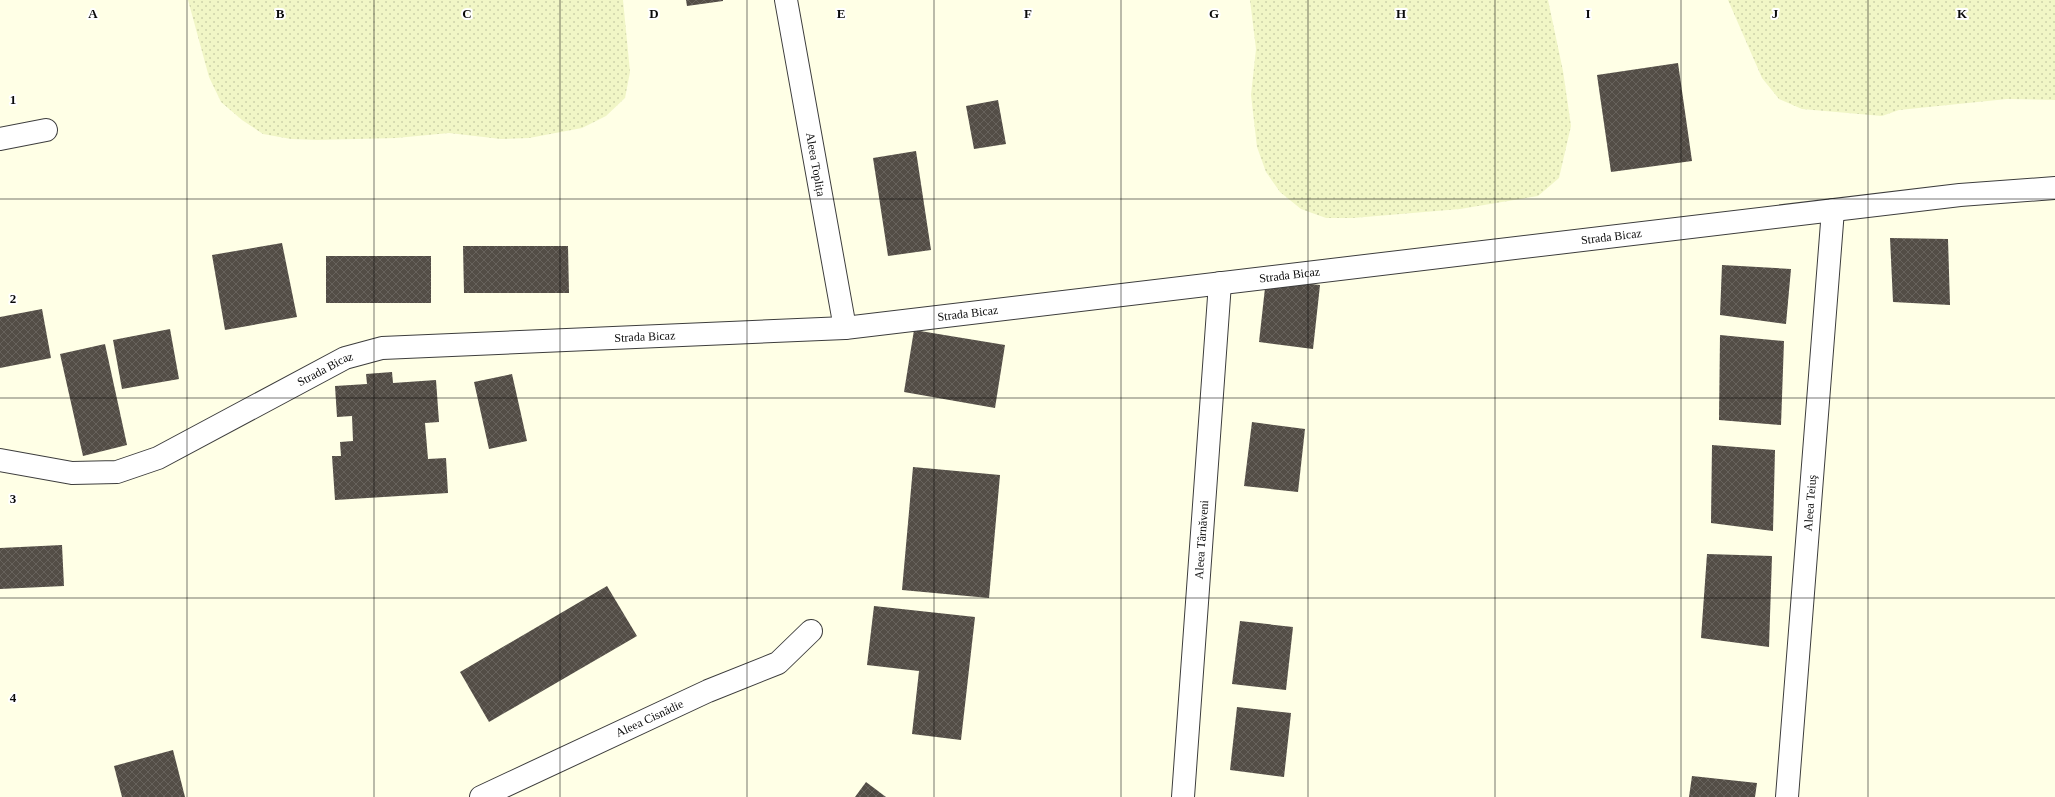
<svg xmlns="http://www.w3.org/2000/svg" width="2055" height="797" viewBox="0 0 2055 797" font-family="Georgia,serif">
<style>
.farmland{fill:url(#farmland-dots)}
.building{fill:url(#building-cross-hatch)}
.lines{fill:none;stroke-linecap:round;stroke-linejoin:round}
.minor-casing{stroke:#3d3d3d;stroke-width:24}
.minor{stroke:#fff;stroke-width:22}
.grid{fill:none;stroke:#0a0a0a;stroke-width:1;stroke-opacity:0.55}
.labels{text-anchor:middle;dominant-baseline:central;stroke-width:4;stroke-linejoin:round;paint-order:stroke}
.street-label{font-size:12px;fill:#0a0a0a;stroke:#fff}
.grid-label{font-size:13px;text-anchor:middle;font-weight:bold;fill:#0a0a0a;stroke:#fff;stroke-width:4;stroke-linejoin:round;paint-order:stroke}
</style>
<defs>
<pattern id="farmland-dots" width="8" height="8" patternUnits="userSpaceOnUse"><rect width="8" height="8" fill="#f1f6c6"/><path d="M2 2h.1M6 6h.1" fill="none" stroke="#cdd2a9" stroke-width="1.8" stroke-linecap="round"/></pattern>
<pattern id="building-cross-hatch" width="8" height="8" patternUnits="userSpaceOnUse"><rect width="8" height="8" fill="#534d46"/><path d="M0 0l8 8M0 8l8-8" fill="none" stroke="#67625c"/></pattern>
</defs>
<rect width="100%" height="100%" fill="#ffffe6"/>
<g class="farmland">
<polygon points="188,0 623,0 630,72 625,98 606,116 582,128 529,138 501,139 449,133 396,138 317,140 291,139 263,134 242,120 221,102 209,77"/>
<polygon points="1250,0 1548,0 1563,71 1571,126 1559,178 1538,196 1460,209 1353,218 1326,218 1301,209 1280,192 1266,172 1257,147 1251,95 1256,49"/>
<polygon points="1728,0 2055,0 2055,100 2007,99 1899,110 1882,116 1802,109 1779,99 1762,78"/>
</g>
<g class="building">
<polygon points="686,0 723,0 723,1 687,6"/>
<polygon points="1678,63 1692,161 1611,172 1597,75"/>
<polygon points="998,100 1006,144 974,149 966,106"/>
<polygon points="916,151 931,250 888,256 873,158"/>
<polygon points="1890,238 1948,239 1950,305 1893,302"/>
<polygon points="282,243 297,317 225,330 212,255"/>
<polygon points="463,246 568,246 569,293 464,293"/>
<rect x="326" y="256" width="105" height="47"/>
<polygon points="1722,265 1791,269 1786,324 1720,315"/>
<polygon points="1266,279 1320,285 1313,349 1259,342"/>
<polygon points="42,309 51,358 0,368 0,317"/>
<polygon points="170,329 179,379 122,389 113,340"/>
<polygon points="914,330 1005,345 995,408 904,392"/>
<polygon points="1720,335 1784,341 1781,425 1719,420"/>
<polygon points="105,344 127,445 83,456 60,354"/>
<polygon points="392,372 393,383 436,380 439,422 425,423 428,459 446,458 448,493 335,500 332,456 341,456 340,442 353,441 352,416 337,417 335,386 367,384 366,374"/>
<polygon points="512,374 527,441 489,449 474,382"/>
<polygon points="1252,422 1305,429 1298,492 1244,486"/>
<polygon points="1712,445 1775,450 1773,531 1711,523"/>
<polygon points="913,467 1000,475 989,598 902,590"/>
<polygon points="62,545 64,586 0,589 0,548"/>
<polygon points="1707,554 1772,556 1769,647 1701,638"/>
<polygon points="607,586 637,636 489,722 460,672"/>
<polygon points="874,606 975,617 961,740 912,734 919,671 867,665"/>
<polygon points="1240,621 1293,627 1286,690 1232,684"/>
<polygon points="1237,707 1291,713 1284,777 1230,770"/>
<polygon points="173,750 185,797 122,797 114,766"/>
<polygon points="1692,776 1757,783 1755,797 1689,797"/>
<polygon points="866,782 886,797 855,797"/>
</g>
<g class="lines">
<g class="minor-casing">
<g id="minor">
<path id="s1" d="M786 0 845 328"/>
<polyline points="0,139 46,130"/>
<path id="s2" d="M0 460 72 473 117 472 158 458 345 358 382 348 845 328 1960 195 2055 188"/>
<path id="s3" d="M481 797 708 691 778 663 811 631"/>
<path id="s4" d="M1183 797 1220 283"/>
<path id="s5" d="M1787 797 1833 210"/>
</g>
</g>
<use href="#minor" class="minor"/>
</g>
<path class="grid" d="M187 0V797M374 0V797M560 0V797M747 0V797M934 0V797M1121 0V797M1308 0V797M1495 0V797M1681 0V797M1868 0V797M0 199H2055M0 398H2055M0 598H2055"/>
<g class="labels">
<g class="street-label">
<text stroke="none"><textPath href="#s1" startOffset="167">Aleea Toplița</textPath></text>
<text stroke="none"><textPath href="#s2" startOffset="1647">Strada Bicaz</textPath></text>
<text stroke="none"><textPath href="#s2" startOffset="1323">Strada Bicaz</textPath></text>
<text stroke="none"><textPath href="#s2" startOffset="999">Strada Bicaz</textPath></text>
<text stroke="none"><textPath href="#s2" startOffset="675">Strada Bicaz</textPath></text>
<text stroke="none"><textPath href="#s2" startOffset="351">Strada Bicaz</textPath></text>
<text stroke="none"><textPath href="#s5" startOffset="295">Aleea Teiuş</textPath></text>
<text stroke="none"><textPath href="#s4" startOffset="258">Aleea Târnăveni</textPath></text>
<text stroke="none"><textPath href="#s3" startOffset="186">Aleea Cisnădie</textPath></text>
</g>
</g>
<g class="grid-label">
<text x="93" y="18">A</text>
<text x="280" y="18">B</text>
<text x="467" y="18">C</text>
<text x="654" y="18">D</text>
<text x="841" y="18">E</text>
<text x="1028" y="18">F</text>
<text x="1214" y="18">G</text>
<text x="1401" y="18">H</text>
<text x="1588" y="18">I</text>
<text x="1775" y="18">J</text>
<text x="1962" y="18">K</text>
<text x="13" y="104">1</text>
<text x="13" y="303">2</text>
<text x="13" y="503">3</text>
<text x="13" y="702">4</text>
</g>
</svg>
